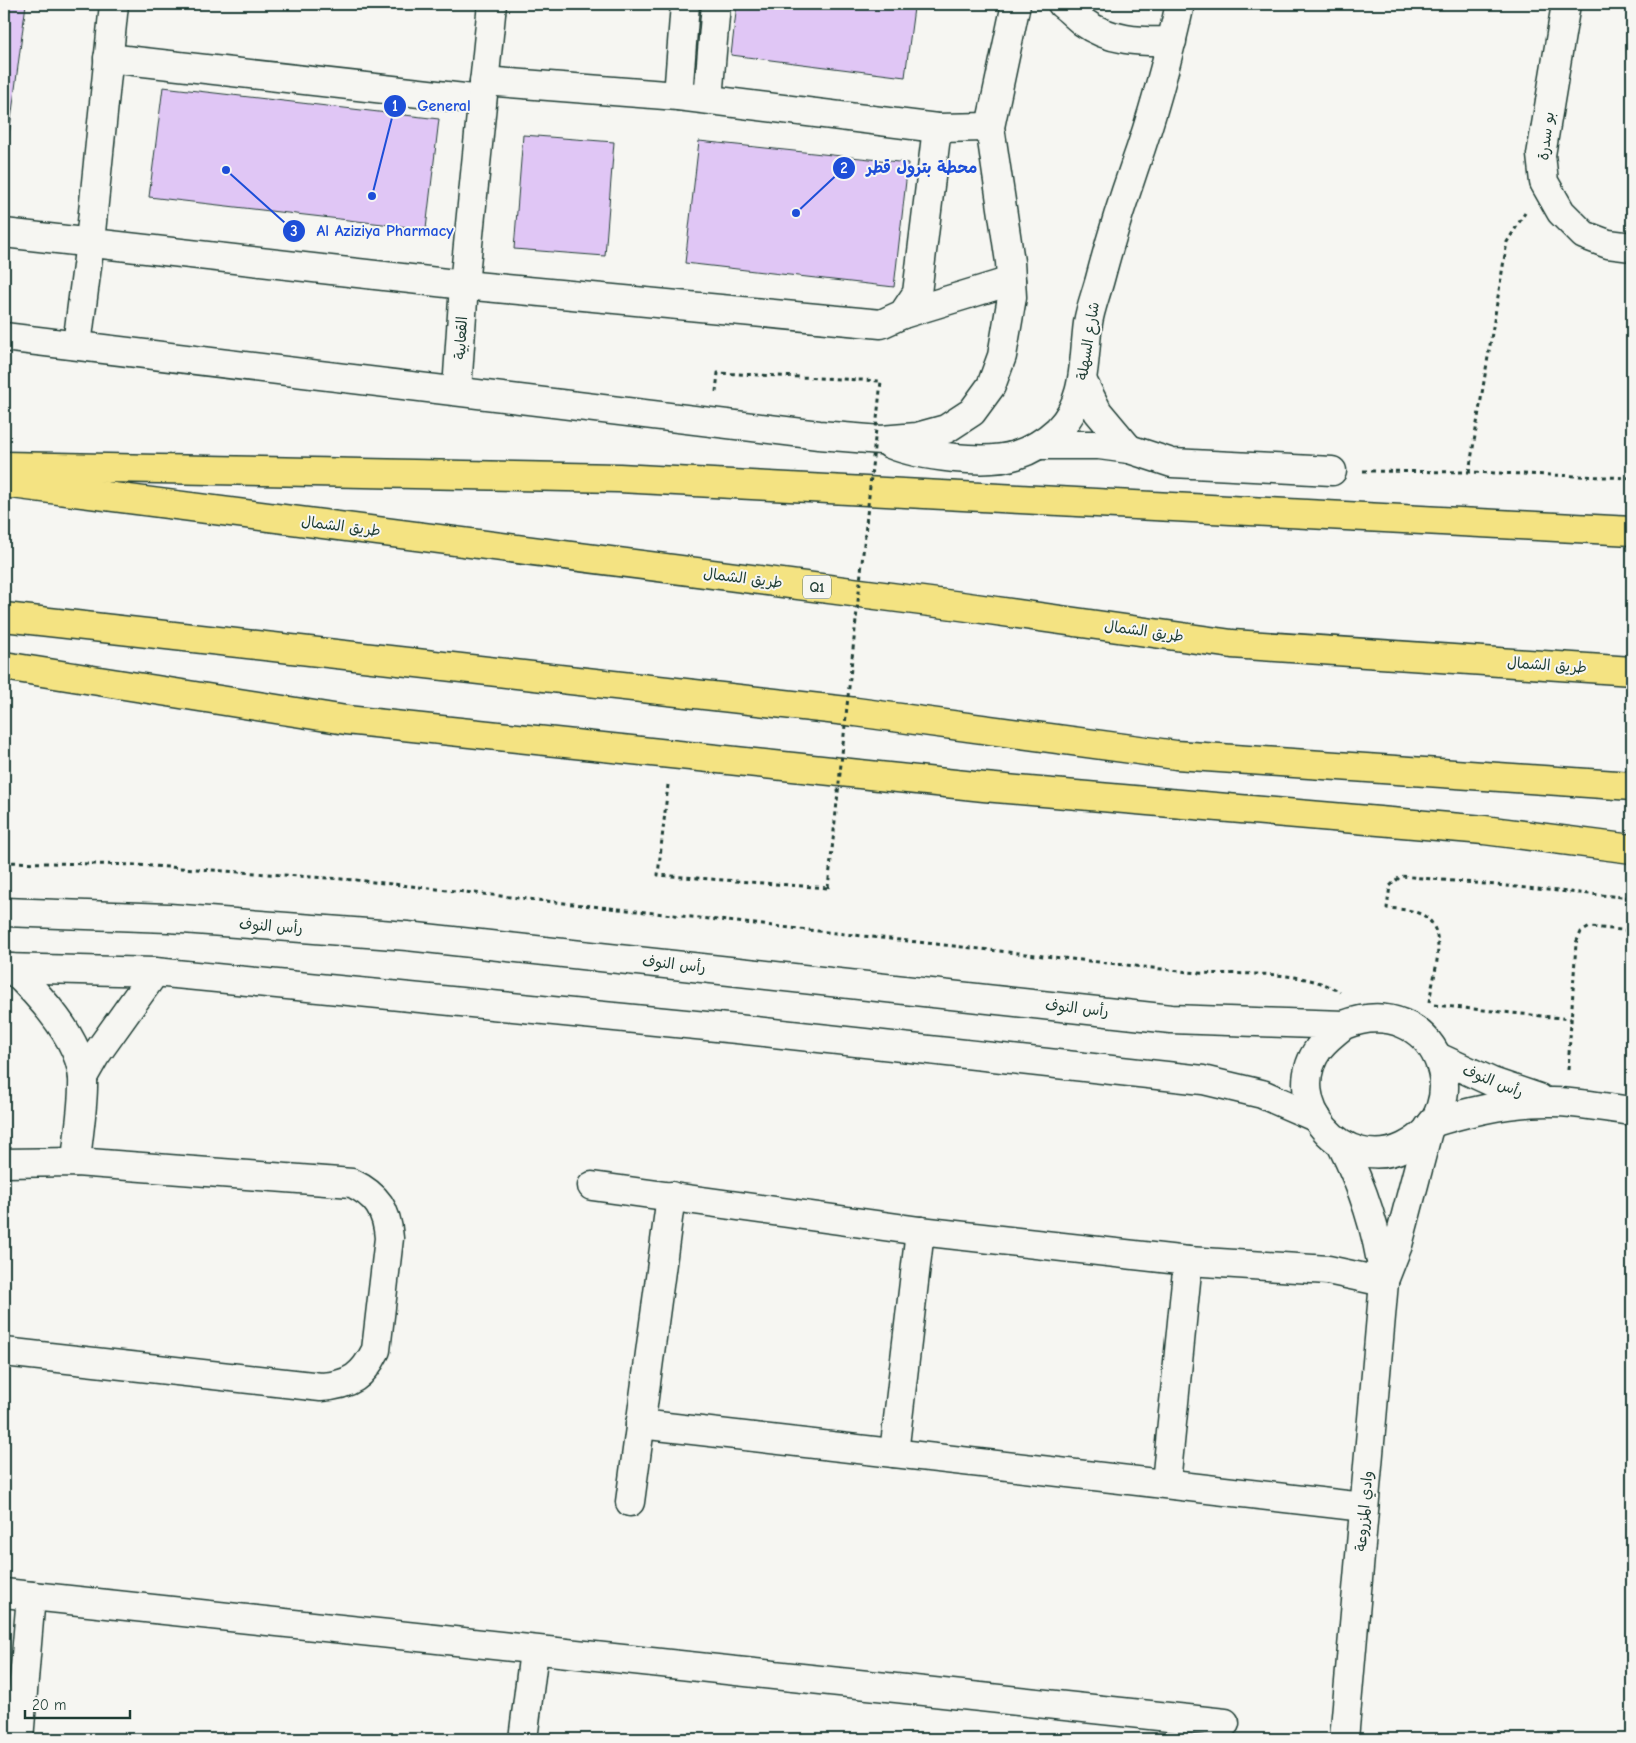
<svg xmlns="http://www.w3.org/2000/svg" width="1636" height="1743" viewBox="0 0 1636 1743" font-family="'Comic Neue','Playpen Sans Arabic',sans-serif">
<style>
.building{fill:#e0c6f5;stroke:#1f3d34}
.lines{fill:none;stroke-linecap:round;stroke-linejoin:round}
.minor-casing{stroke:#1f3d34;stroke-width:31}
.highway-casing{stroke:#1f3d34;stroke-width:31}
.path{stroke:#1f3d34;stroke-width:3;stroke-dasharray:4 4;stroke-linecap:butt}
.minor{stroke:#f6f6f2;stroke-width:28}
.highway{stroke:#f4e382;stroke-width:28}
.path-bridge{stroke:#1f3d34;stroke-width:3;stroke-dasharray:4 4;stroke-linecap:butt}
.labels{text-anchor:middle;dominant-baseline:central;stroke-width:4;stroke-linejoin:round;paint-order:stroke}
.shield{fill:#f6f6f2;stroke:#60746d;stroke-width:1}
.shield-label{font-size:14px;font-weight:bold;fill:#1f3d34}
.street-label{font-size:15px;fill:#1f3d34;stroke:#f6f6f2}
.leader{fill:none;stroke:#1d4ed8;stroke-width:2}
.callout-dot{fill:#1d4ed8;stroke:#f6f6f2;stroke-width:2}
.mark-label{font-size:15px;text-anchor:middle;font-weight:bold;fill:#fff}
.callout-label{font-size:16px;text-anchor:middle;font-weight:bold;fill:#1d4ed8;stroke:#f6f6f2;stroke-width:4;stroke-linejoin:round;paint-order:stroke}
</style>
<rect width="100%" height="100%" fill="#f6f6f2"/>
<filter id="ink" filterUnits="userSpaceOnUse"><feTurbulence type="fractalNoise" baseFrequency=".02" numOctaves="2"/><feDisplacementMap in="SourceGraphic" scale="10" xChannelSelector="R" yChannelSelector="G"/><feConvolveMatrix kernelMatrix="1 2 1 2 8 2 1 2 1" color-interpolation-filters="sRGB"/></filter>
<g filter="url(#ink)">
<g class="building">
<polygon points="4,4 26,4 4,174"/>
<polygon points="737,4 882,4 914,8 905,77 731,55"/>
<polygon points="163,87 439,119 426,229 149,197"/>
<polygon points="523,135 614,142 605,256 514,249"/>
<polygon points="699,141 908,163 894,287 685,263"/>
</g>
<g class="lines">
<g class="minor-casing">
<g id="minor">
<path d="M1062 4C1069 9 1075 16 1083 22 1109 41 1141 42 1172 41"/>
<polyline points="1566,4 1541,155 1544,182 1561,212 1584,235 1608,244 1632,247"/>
<polyline points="108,58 482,100"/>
<polyline points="484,81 678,96 937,128 990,127"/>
<polyline points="678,96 685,4"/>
<polyline points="708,99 716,4"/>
<polyline points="4,233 464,285 881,324 903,314 917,293 937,128"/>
<polyline points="903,314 1011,281"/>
<polyline points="4,337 819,435 881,440 917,437 946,429 972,412 991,386 1002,356 1012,297 1010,262 990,127 1016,4"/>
<polyline points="77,345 90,242 114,4"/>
<polyline points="1083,382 1098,412 1129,449"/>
<polyline points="457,390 464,285 492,4"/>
<path d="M890 444C919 456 986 465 1016 455 1032 450 1046 441 1058 430 1087 401 1083 360 1088 323 1090 309 1096 294 1100 279 1110 241 1121 205 1134 168 1153 115 1168 59 1180 4"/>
<polyline points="1039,445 1099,445 1129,449 1172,463 1332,471"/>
<path d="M4 912 169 918 407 936 1171 1019 1344 1025C1435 989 1483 1109 1404 1147 1344 1176 1280 1102 1319 1048 1326 1039 1335 1032 1344 1025"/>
<polyline points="4,968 155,972 737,1029 1203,1080 1262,1094 1317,1118"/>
<path d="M11 968C38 994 80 1038 83 1078 84 1105 78 1135 76 1162"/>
<polyline points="1438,1057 1492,1082 1539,1098"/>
<polyline points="83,1077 95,1056 155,972"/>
<path d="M1432 1123C1470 1111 1508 1102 1548 1102 1576 1101 1605 1108 1632 1111"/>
<path d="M1341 1144C1364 1189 1378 1232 1384 1282L1344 1739"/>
<path d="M4 1163 76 1162 352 1183C377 1195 387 1210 389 1238L376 1350C363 1376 351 1385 321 1387L4 1352"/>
<polyline points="592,1186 920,1231 1188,1261 1328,1270 1384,1282"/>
<polyline points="1385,1278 1398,1245 1429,1127"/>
<polyline points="640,1424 1364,1507"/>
<polyline points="894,1453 920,1231"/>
<polyline points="1166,1483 1188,1261"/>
<polyline points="630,1502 671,1196"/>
<polyline points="4,1593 1225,1723"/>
<polyline points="19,1739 31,1596"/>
<polyline points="523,1739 534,1651"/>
</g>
</g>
<g class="highway-casing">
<g id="highway">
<polyline points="4,466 619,478 1632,531"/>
<polyline points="4,483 961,606 1232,644 1632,671"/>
<polyline points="4,617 856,712 1176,755 1632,786"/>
<polyline points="4,666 346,720 984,787 1484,830 1632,849"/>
</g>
</g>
<g class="path">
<polyline points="716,392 718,373 881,381"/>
<polyline points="1363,471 1469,472 1632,478"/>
<polyline points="1469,472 1507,242 1525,213"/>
<polyline points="668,785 658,875 828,888"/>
<path d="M4 862 138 865 356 880 1198 973C1241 975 1303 969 1340 992"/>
<path d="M1429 1002C1433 976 1452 925 1418 913 1408 909 1397 909 1387 908L1390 886 1401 876 1632 898"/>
<polyline points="1434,1005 1571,1019"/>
<polyline points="1568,1070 1576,943 1581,932 1590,927 1632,931"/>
</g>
<use href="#minor" class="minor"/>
<use href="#highway" class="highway"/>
<polyline class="path-bridge" points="828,888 881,381"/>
</g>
</g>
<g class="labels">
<rect class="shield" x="803" y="575.5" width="28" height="23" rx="4"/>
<g class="shield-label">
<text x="817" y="587">Q1</text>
</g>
<g class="street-label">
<text transform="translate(1546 136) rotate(-83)">بو سدرة</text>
<text transform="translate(461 338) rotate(-87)">القعابية</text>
<text transform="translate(1088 341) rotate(-81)">شارع السهلة</text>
<text transform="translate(341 526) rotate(7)">طريق الشمال</text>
<text transform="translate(743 578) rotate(7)">طريق الشمال</text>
<text transform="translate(1144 631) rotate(8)">طريق الشمال</text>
<text transform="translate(1547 665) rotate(4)">طريق الشمال</text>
<text transform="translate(271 926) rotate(4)">رأس النوف</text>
<text transform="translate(674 964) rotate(6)">رأس النوف</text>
<text transform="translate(1077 1008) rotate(6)">رأس النوف</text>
<text transform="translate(1493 1081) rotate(22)">رأس النوف</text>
<text transform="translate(1364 1511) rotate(-85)">وادي المزروعة</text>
</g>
</g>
<path class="leader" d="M372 196L395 106M796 213L844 168M226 170L294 231"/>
<g class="callout-dot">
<circle cx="372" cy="196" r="5"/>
<circle cx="796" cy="213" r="5"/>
<circle cx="226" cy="170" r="5"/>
<circle cx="395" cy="106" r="12"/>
<circle cx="844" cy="168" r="12"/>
<circle cx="294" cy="231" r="12"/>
</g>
<g class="mark-label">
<text x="395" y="111">1</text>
<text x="844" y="173">2</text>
<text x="294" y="236">3</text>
</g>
<g class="callout-label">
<text x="444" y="111">General</text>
<text x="922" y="173">محطة بترول قطر</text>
<text x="385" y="236">Al Aziziya Pharmacy</text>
</g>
<rect width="1636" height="1743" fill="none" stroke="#f6f6f2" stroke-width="20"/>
<rect x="10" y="10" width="1616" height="1723" fill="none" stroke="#1f3d34" stroke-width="2" filter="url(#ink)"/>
<path d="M25 1710v8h105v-8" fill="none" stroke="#1f3d34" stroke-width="2.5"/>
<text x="32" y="1710" font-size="15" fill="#1f3d34" stroke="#f6f6f2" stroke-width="4" paint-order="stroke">20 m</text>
</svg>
